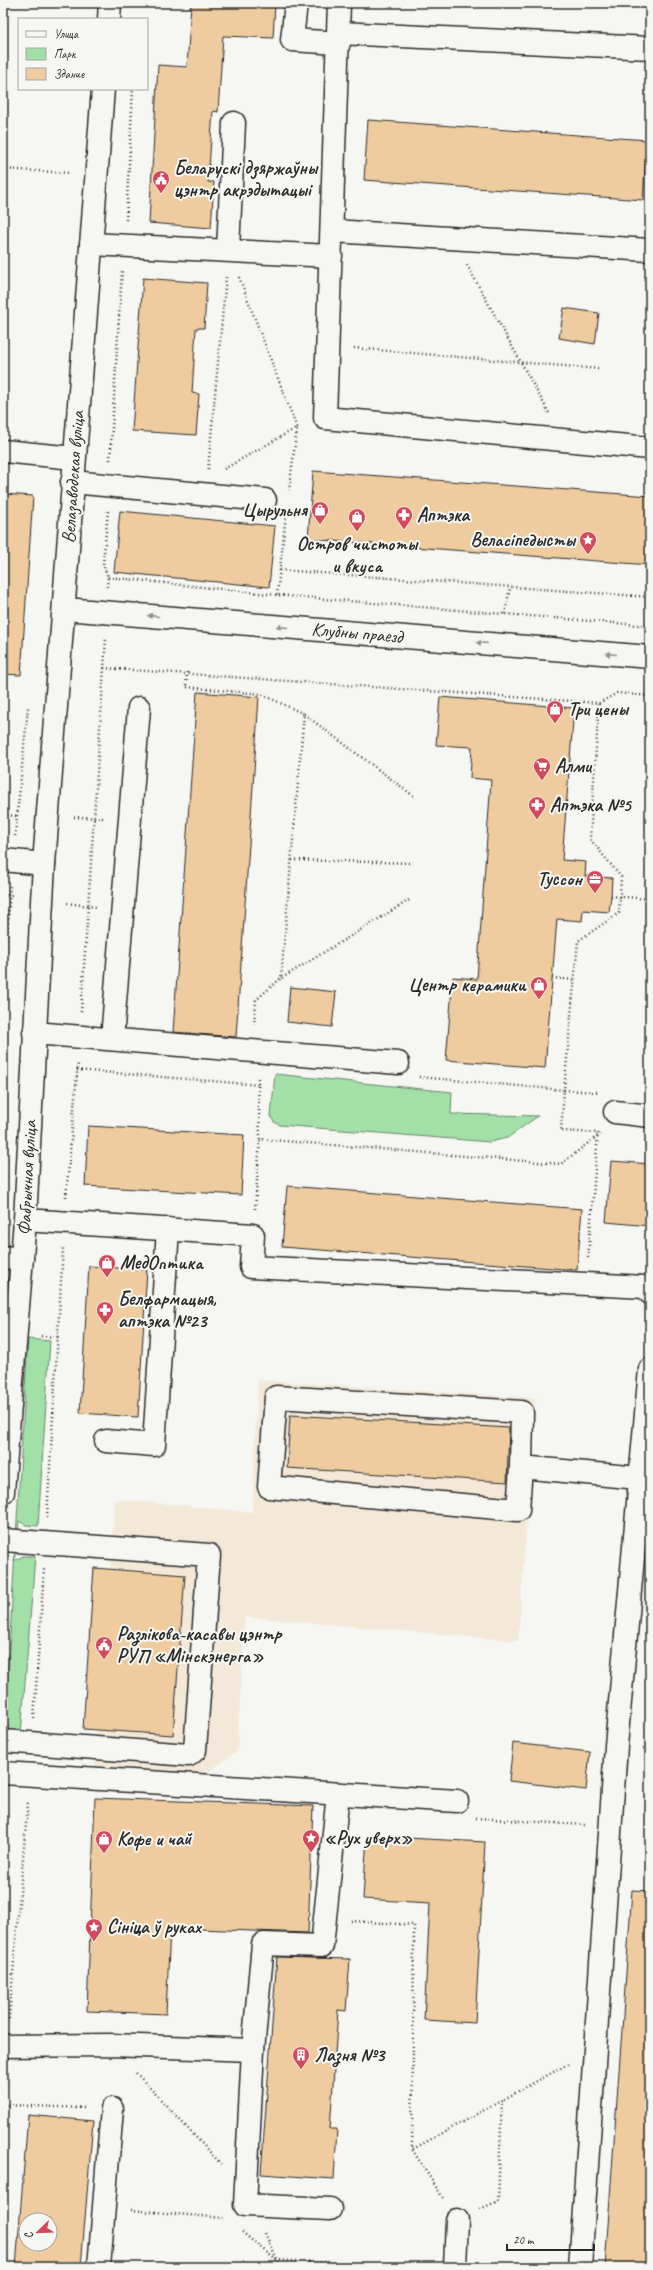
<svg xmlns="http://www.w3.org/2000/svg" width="653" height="2270" viewBox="0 0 653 2270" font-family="Caveat,sans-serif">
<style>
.built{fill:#f4e9d9}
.green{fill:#a3e0a8;stroke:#67866a}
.building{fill:#eecc9f;stroke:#2b2b2b;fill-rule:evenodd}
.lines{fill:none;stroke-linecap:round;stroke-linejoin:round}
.minor-casing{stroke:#2b2b2b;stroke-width:25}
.path{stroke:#2b2b2b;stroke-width:2.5;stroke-dasharray:1 3;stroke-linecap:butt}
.minor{stroke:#f6f6f2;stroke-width:22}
.oneway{fill:#90908e}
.labels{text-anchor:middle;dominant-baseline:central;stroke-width:4;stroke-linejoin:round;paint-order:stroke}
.poi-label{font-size:19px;font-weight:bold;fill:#2b2b2b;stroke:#f6f6f2;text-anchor:start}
.street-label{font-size:19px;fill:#2b2b2b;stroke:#f6f6f2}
</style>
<rect width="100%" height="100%" fill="#f6f6f2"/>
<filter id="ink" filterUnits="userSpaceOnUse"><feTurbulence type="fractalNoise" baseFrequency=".025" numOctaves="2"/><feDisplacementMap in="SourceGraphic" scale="8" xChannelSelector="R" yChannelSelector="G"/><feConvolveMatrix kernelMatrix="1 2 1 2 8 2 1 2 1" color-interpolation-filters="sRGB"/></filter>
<g filter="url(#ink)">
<polygon class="built" points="258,1380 536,1398 518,1641 245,1617 237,1751 204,1775 95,1767 96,1730 83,1729 94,1568 110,1569 115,1499 252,1512"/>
<g class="green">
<polygon points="275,1074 452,1092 451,1114 538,1116 507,1138 490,1142 280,1125 274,1122 271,1116"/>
<polygon points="28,1339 50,1341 38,1526 26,1525 19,1521 14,1561 23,1556 35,1556 21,1734 9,1729 5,1717"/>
</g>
<g class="building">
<polygon points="191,3 275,3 273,38 223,36 218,112 213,111 208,182 214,182 211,228 149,223 158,65 187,67"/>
<polygon points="368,120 647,140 643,200 364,180"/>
<polygon points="143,278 207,283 204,328 196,328 192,393 199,394 196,435 132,431"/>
<polygon points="564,308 599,313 595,344 559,338"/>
<polygon points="313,471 650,496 650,565 308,539"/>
<polygon points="3,494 33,496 21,675 3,674"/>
<polygon points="120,511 275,526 269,587 114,572"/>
<polygon points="197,692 259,697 236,1037 173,1032"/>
<polygon points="440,697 574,708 562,860 586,862 585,876 612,878 611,896 609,912 583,910 582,921 557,919 545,1068 446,1060 453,977 477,979 491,780 470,778 472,747 436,745"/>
<polygon points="290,987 336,992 332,1027 287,1022"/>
<polygon points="88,1126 244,1135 241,1195 85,1186"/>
<polygon points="611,1161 650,1164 650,1226 606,1222"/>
<polygon points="287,1186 582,1209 577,1270 282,1247"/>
<polygon points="89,1266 147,1270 138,1417 80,1413"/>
<polygon points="290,1415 509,1428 507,1482 287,1468"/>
<polygon points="94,1568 185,1575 173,1735 83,1729"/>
<polygon points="513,1743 590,1752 586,1790 509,1781"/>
<polygon points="95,1798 313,1806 308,1933 170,1928 166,2014 87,2011"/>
<polygon points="367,1836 485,1842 475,2023 424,2020 430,1903 363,1899"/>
<polygon points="632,1890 650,1891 650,2267 605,2267"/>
<polygon points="277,1957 350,1959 346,2011 338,2010 330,2129 337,2129 334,2179 261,2174"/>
<path d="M28 2115 93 2121 81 2267H16ZM26 2220H50V2244H26Z"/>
</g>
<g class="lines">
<g class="minor-casing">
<g id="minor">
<polyline points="296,3 292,40 339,43"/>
<polyline points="339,3 325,418 650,448"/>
<polyline points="109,19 110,3"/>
<polyline points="339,33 650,48"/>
<polyline points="332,231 650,250"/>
<polyline points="91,244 331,256"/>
<polyline points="228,250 234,123"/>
<polyline points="3,451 74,458"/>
<polyline points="72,482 265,500"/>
<polyline points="65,609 650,657"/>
<polyline points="3,860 44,864"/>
<polyline points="34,1033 398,1063"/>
<polyline points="112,1039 139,708"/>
<polyline points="615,1112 650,1116"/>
<polyline points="25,1220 253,1235 251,1267 645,1287 650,1293"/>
<polyline points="3,1257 22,1259"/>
<polyline points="106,1441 154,1445 168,1229"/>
<polyline points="521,1467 522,1412 276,1397 269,1487 518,1510 521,1467 650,1479"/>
<polyline points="3,1492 25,1220 44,864 103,89"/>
<polyline points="3,1540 209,1555 195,1750 189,1755 3,1741"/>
<polyline points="3,1773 457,1801"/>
<polyline points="3,2046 110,2045 253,2050"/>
<polyline points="330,2209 245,2205 253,2050 263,1944 322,1946 338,1794"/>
<polyline points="99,2267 112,2109"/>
<polyline points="455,2267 457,2220"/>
<polyline points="580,2267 616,1746 650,1369"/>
</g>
</g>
<g class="path">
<polyline points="3,169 70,173"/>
<polyline points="126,220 133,89"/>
<polyline points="467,265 549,413"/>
<polyline points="239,277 297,428 289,490"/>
<polyline points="354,348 599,369"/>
<polyline points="110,460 122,271"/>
<polyline points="208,469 226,277"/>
<polyline points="224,469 298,427"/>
<polyline points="280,570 650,597"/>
<polyline points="108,577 277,595 650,626"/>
<polyline points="107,587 108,577 103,564 108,511"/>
<polyline points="277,595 286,515"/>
<polyline points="505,614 510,587"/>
<polyline points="104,668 599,703 617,693 650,696"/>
<polyline points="187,672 186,687 261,694 304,714 281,978 256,1000 254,1024"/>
<polyline points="304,714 415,797"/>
<polyline points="566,807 592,808"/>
<polyline points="3,815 17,816"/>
<polyline points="74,817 103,818"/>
<polyline points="15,836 28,707"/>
<polyline points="292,860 413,863"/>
<polyline points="3,895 17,896"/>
<polyline points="611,896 650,899"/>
<polyline points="67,903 96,907"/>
<polyline points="282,978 411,899"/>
<polyline points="552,978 575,980"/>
<polyline points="3,1011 10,886"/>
<polyline points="81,1012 106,638"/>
<polyline points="77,1070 260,1085"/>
<polyline points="419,1077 564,1090 561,1131 598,1133 588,1258"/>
<polyline points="258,1078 260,1139 561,1164 600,1134"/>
<polyline points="597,1092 564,1090 578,941 619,913 621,877 590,839 599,703"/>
<polyline points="66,1197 78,1063"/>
<polyline points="255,1209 260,1139"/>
<polyline points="41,1336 58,1337"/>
<polyline points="47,1517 63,1248"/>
<polyline points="34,1718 44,1569"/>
<polyline points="643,1748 650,1749"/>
<polyline points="476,1818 585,1825"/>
<polyline points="351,1921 414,1925 412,2149 443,2198"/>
<polyline points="9,2019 28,1801"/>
<polyline points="136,2073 221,2164"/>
<polyline points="3,2105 5,2072"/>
<polyline points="3,2105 86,2108"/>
<polyline points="413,2149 568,2064"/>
<polyline points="480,2209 498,2201 502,2099"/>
<polyline points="131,2210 223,2218"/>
<polyline points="242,2232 276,2260 408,2267"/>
<polyline points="265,2233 280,2267"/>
</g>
<use href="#minor" class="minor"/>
</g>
<defs><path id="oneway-solid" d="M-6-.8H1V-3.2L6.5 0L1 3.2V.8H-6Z"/></defs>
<g class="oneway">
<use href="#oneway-solid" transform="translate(153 616) rotate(-175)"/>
<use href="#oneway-solid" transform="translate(282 627) rotate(-175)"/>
<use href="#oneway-solid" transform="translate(482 643) rotate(-175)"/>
<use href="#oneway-solid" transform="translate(611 654) rotate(-175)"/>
</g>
</g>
<defs>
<g id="civic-pin" transform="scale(0.9)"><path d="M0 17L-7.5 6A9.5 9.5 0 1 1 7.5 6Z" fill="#d1495b" stroke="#f6f6f2"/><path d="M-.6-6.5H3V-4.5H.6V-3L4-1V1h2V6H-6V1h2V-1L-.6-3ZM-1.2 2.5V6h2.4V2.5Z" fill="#fff"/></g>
<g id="shop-pin" transform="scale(0.9)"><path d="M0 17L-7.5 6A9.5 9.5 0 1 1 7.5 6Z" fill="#d1495b" stroke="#f6f6f2"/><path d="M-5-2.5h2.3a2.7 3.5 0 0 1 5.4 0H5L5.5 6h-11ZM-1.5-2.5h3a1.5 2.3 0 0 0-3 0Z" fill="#fff"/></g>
<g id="pharmacy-pin" transform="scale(0.9)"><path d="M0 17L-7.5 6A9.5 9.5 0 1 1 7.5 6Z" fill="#d1495b" stroke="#f6f6f2"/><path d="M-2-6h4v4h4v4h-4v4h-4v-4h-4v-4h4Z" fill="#fff"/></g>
<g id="sight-pin" transform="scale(0.9)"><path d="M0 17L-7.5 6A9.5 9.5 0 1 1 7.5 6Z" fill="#d1495b" stroke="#f6f6f2"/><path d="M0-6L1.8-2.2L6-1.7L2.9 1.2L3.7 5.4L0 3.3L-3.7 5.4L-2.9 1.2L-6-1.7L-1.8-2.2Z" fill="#fff"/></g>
<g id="supermarket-pin" transform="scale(0.9)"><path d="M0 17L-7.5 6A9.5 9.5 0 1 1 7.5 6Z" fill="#d1495b" stroke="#f6f6f2"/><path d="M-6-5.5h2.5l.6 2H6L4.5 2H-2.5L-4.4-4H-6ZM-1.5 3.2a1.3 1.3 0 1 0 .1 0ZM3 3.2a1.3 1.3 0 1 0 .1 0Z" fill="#fff"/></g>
<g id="office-pin" transform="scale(0.9)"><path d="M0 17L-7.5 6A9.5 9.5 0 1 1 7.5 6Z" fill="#d1495b" stroke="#f6f6f2"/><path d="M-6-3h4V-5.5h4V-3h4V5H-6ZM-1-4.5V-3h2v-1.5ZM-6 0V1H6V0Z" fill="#fff"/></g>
<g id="building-pin" transform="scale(0.9)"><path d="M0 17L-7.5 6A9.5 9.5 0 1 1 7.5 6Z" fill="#d1495b" stroke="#f6f6f2"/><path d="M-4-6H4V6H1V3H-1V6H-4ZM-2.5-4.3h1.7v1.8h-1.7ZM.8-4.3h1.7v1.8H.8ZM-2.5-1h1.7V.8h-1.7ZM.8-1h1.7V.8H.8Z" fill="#fff"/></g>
</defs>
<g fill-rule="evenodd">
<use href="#civic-pin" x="161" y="179"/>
<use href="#shop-pin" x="320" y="510"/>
<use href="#pharmacy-pin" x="404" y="515"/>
<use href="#shop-pin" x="357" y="517"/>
<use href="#sight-pin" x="588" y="540"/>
<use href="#shop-pin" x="555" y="709"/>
<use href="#supermarket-pin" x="542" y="766"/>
<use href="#pharmacy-pin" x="537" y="805"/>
<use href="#office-pin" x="595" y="879"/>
<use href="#shop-pin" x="539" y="985"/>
<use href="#shop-pin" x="107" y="1263"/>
<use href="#pharmacy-pin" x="105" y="1310"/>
<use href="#civic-pin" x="104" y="1645"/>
<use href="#sight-pin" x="311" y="1838"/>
<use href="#shop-pin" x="104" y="1839"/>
<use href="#sight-pin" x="94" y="1927"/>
<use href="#building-pin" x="301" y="2055"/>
</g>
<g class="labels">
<g class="poi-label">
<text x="174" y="168">Беларускі дзяржаўны<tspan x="174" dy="22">цэнтр акрэдытацыі</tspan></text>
<text x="307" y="510" text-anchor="end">Цырульня</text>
<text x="417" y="515">Аптэка</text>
<text x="575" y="540" text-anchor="end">Веласіпедысты</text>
<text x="357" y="544" text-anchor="middle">Остров чистоты<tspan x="357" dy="22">и вкуса</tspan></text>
<text x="568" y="709">Три цены</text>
<text x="555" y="766">Алми</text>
<text x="550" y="805">Аптэка №5</text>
<text x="582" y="879" text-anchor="end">Туссон</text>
<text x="526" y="985" text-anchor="end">Центр керамики</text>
<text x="120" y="1263">МедОптика</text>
<text x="118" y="1299">Белфармацыя,<tspan x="118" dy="22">аптэка №23</tspan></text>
<text x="117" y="1634">Разлікова-касавы цэнтр<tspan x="117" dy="22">РУП «Мінскэнерга»</tspan></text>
<text x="324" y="1838">«Рух уверх»</text>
<text x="117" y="1839">Кофе и чай</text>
<text x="107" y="1927">Сініца ў руках</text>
<text x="314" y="2055">Лазня №3</text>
</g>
<g class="street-label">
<text transform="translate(73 477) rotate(-86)">Велазаводская вуліца</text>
<text transform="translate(357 633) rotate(5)">Клубны праезд</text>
<text transform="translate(27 1178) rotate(-87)">Фабрычная вуліца</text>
</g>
</g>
<rect width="653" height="2270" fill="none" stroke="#f6f6f2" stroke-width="16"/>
<rect x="8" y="8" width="637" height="2254" fill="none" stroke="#2b2b2b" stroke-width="1.5" filter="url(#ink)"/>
<rect x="18" y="18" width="130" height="72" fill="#f6f6f2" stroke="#a5a5a2"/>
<rect x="26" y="31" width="20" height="6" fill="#f6f6f2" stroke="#a5a5a2"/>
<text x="54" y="38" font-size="12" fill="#2b2b2b">Улица</text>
<rect x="26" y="48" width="20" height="12" fill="#a3e0a8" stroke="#a5a5a2"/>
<text x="54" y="58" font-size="12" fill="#2b2b2b">Парк</text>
<rect x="26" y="68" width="20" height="12" fill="#eecc9f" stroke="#a5a5a2"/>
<text x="54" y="78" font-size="12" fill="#2b2b2b">Здание</text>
<g transform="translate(38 2232) rotate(247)"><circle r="19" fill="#f6f6f2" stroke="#a5a5a2"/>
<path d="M0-3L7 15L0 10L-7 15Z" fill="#d1495b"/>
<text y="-6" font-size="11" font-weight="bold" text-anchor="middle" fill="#2b2b2b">С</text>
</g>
<path d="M507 2244v6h87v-6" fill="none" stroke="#2b2b2b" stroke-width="2"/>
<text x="513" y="2244" font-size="12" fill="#2b2b2b" stroke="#f6f6f2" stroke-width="3" paint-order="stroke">20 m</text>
</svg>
